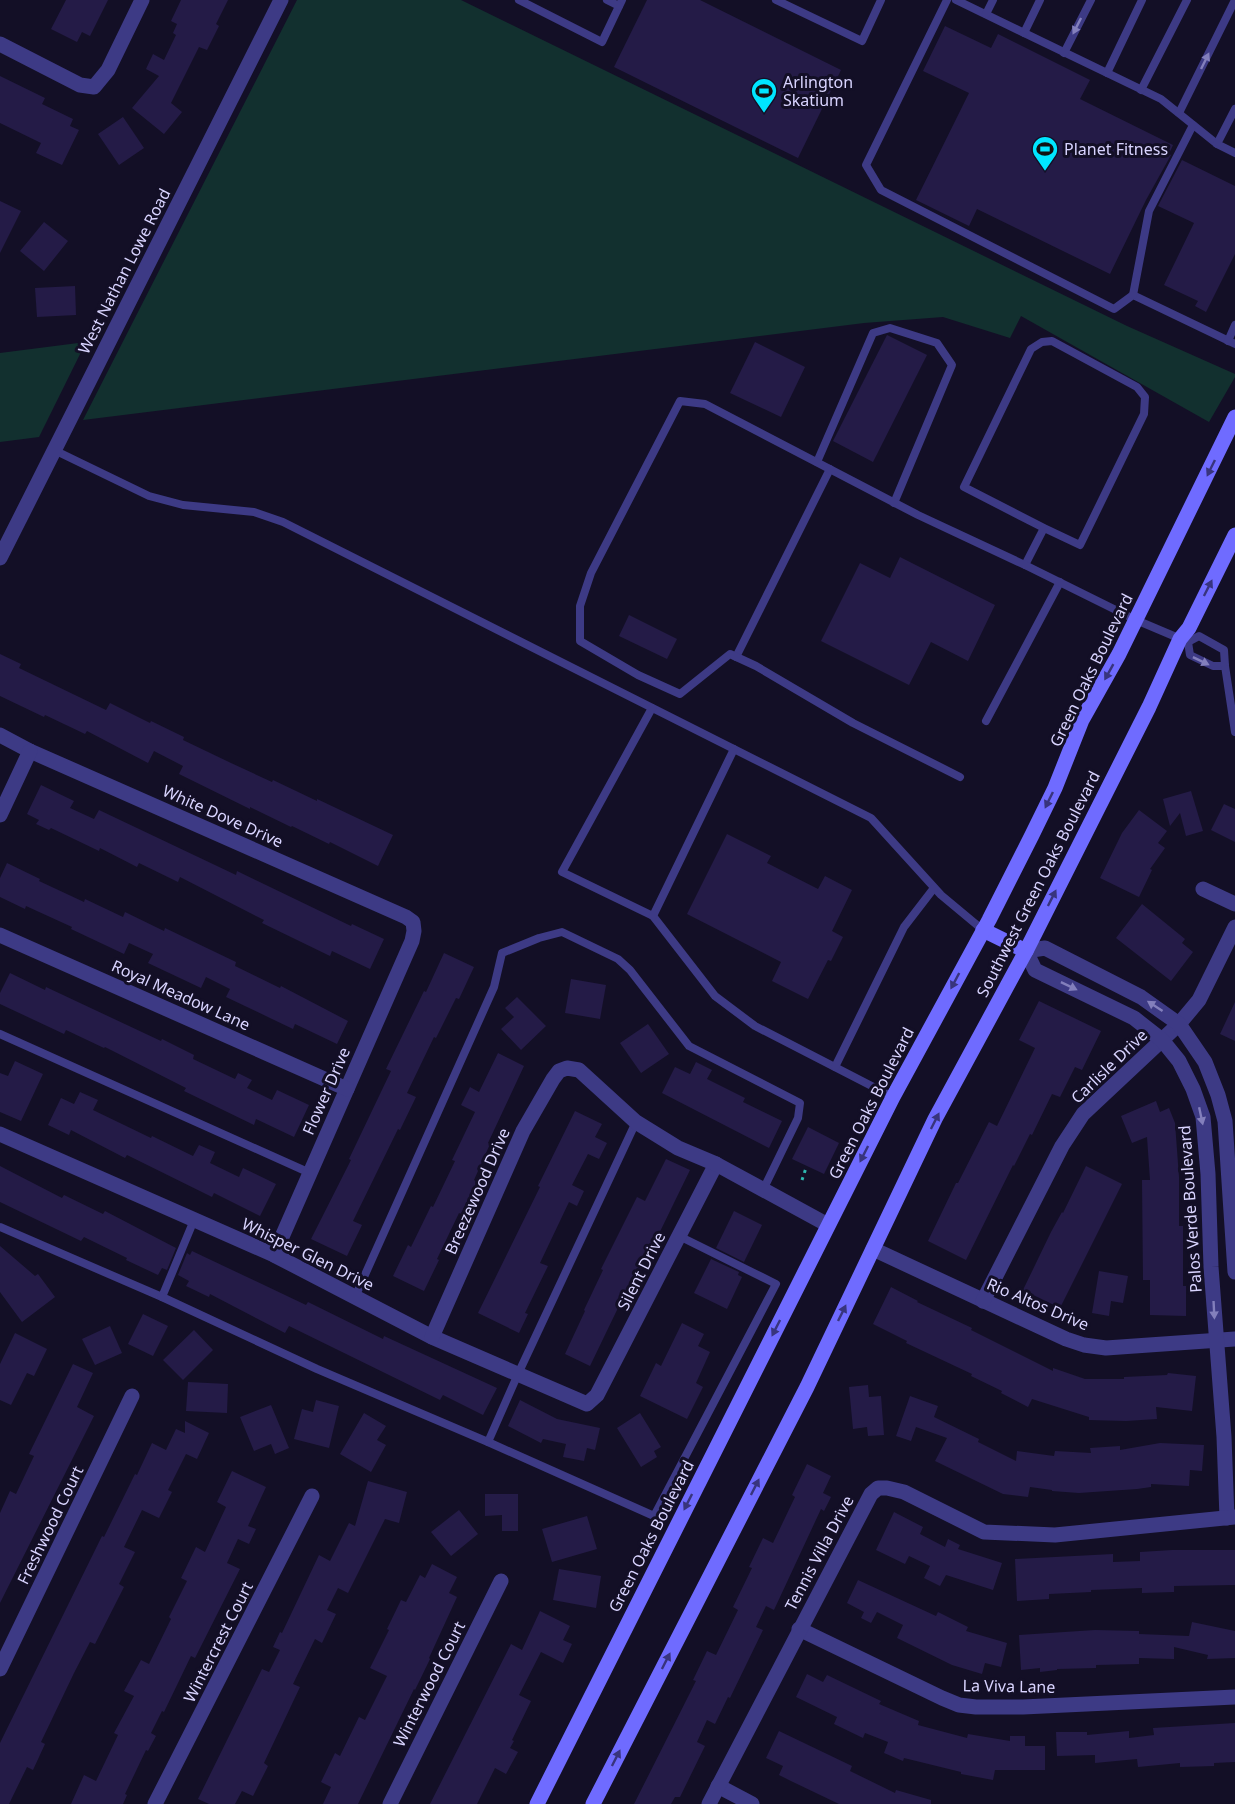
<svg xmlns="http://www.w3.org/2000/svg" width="1235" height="1804" viewBox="0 0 1235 1804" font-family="'Noto Sans',sans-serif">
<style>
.green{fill:#12302f}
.building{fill:#241b47}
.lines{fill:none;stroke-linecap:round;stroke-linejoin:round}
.path{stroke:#2fb8b0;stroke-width:3;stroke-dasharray:3 4.5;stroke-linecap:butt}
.service{stroke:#3d3a85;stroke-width:8}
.minor{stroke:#3d3a85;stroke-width:15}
.tertiary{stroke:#3d3a85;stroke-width:15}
.secondary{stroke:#6f6bff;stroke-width:15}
.oneway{fill:#837fbc}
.oneway2{fill:#38347d}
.labels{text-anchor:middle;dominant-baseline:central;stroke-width:6;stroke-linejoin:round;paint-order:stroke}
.poi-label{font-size:16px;fill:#d9d4ff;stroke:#130f26;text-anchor:start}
.street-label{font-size:16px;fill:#d9d4ff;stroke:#130f26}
</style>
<rect width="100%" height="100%" fill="#130f26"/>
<g class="green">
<polygon points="297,0 461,0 1127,326 1235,374 1235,377 1209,422 1021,316 1010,338 943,317 864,323 83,420"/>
<polygon points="86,342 39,437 0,442 0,353"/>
</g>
<g class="building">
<polygon points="66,0 108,0 90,36 82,32 77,42 51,29"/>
<polygon points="181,0 228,0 216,24 219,26 207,50 199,47 171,103 182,112 164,134 132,108 159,76 146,69 153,54 164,60 176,35 173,33 177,24 171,21"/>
<polygon points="647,0 700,0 841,70 798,158 614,67"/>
<polygon points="945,26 991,48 998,34 1090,80 1080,99 1173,145 1169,154 1171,155 1146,200 1110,274 977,209 969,226 916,200 969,93 923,71"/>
<polygon points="0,76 45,98 42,104 73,119 70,126 79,130 62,165 36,153 41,143 0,123"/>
<polygon points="123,117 144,148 119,165 98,134"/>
<polygon points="1182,160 1235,186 1235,254 1206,312 1195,306 1198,301 1164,285 1194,223 1158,206"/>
<polygon points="0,201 21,211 0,253"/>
<polygon points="44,222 68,241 44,271 20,251"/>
<polygon points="75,286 76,315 37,317 35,288"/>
<polygon points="887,335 927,355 873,462 833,441"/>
<polygon points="755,342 805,367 781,417 730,393"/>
<polygon points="900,557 995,605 968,661 931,642 909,685 821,641 860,563 890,578"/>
<polygon points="629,615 677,639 667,659 619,636"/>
<polygon points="0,654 21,664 19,668 106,710 110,703 150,723 151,721 184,737 183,740 231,763 272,782 273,780 317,801 317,799 393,835 378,866 330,842 329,844 292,826 291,827 250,807 250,809 179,774 183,766 154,751 148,763 87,731 85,734 45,715 44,717 0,696"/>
<polygon points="41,785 74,801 70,808 94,819 99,810 236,875 237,871 351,926 352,924 384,939 370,969 332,951 330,956 262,923 264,920 180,877 178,882 139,863 137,867 100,848 99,851 51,828 49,830 36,824 39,820 27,814"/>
<polygon points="1191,791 1203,831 1186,836 1180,813 1170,826 1163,799"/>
<polygon points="1224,804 1235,809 1235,842 1211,830"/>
<polygon points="1139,810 1167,831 1158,843 1165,848 1150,869 1152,870 1139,897 1100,878 1122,833"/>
<polygon points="727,834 771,856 767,863 818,889 825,876 852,890 832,931 843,937 831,961 828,960 808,999 772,981 781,962 687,914"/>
<polygon points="7,863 40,879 39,881 84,902 85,899 123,917 125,912 164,931 165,928 236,962 235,966 280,988 281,986 348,1021 337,1044 295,1024 293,1029 226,997 230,989 206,977 201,988 148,963 153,954 129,943 124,954 71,929 72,927 26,906 25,909 0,897 0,878"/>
<polygon points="1142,904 1185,939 1182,943 1193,952 1171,981 1116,938"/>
<polygon points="444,953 474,967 459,999 456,998 436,1038 434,1037 407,1093 416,1097 400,1130 398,1129 353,1221 362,1225 347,1256 311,1239 351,1160 349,1159 391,1071 386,1069 424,991 426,992"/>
<polygon points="10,973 45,990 46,987 161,1041 162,1039 194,1055 193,1059 235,1079 238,1073 252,1080 247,1088 272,1100 277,1090 309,1105 294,1137 256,1119 254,1125 184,1091 186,1088 105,1047 104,1048 66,1030 64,1034 0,1004 0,993"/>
<polygon points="571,979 606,985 600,1019 565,1013"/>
<polygon points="517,997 546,1026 521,1050 501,1029 514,1017 505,1008"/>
<polygon points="1039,1001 1101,1031 1082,1070 1075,1067 1060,1097 1052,1094 1032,1135 1030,1134 1014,1166 1013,1165 966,1260 928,1241 956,1183 958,1183 989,1122 997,1126 1035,1048 1019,1040"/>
<polygon points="1235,1002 1235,1041 1220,1034"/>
<polygon points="648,1024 669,1054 641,1073 620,1043"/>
<polygon points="498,1053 524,1066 488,1143 490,1144 474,1180 477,1182 461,1214 459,1213 437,1259 439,1260 424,1291 393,1276 408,1245 411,1247 431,1206 433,1207 455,1161 452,1160 475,1112 461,1105 470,1087 479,1092"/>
<polygon points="15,1061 43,1074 21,1121 0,1112 0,1073 8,1076"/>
<polygon points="696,1062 712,1070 707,1079 745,1098 743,1102 782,1121 769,1148 662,1093 675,1067 690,1074"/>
<polygon points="80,1092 98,1100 93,1110 151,1138 152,1136 193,1156 199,1145 215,1152 210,1163 239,1177 243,1168 276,1184 260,1216 214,1193 212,1197 127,1155 125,1158 71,1130 69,1135 48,1125 61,1098 74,1104"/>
<polygon points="1156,1101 1160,1112 1169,1108 1175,1123 1179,1177 1179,1226 1183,1226 1183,1286 1186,1286 1186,1316 1150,1315 1150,1280 1143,1280 1142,1180 1150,1180 1147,1137 1132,1143 1121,1116"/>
<polygon points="575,1111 602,1124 595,1137 607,1143 599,1159 588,1154 572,1185 584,1191 577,1206 569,1202 540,1263 548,1266 525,1313 528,1314 519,1333 478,1313 540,1187 538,1186"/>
<polygon points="808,1127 839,1143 824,1174 792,1159"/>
<polygon points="666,1159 690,1170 634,1285 630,1283 590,1366 565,1354 585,1311 584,1310 603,1270 601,1269 637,1197 645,1201"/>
<polygon points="0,1166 62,1198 64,1195 103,1214 105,1211 176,1248 167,1270 162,1268 158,1275 126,1260 127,1258 84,1237 81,1241 0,1202"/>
<polygon points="1086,1166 1122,1184 1060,1308 1023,1290 1051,1232 1062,1212 1063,1213"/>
<polygon points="734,1211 762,1225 744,1262 716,1248"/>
<polygon points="0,1246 35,1276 38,1274 55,1297 22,1322 0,1292"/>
<polygon points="192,1251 306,1305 308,1302 383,1339 384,1336 497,1388 483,1415 443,1395 440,1400 289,1326 285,1333 210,1294 209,1297 186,1286 189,1281 178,1275 187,1253 190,1255"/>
<polygon points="711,1259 739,1272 738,1275 742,1277 727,1309 694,1293"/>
<polygon points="1099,1271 1128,1276 1123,1303 1111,1301 1109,1316 1092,1313"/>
<polygon points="891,1287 918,1301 917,1302 972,1328 971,1330 1053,1371 1053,1368 1085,1379 1124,1379 1124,1377 1167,1375 1168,1373 1196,1376 1192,1411 1156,1407 1157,1419 1126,1421 1089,1420 1089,1417 1032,1399 1028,1407 1001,1393 1002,1391 971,1376 972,1374 906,1343 907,1341 873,1324"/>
<polygon points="143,1314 168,1326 153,1356 128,1344"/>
<polygon points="682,1323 704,1334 698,1346 710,1352 696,1383 703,1387 687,1419 640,1396 656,1363 661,1366"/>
<polygon points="110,1326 122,1353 95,1365 82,1339"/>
<polygon points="194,1330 213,1350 183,1380 163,1360"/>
<polygon points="15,1333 47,1349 34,1376 27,1373 11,1405 0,1400 0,1364"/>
<polygon points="73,1364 93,1373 77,1407 94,1416 0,1603 0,1513 10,1491 16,1494 34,1456 29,1454"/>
<polygon points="188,1382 228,1384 227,1413 186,1411"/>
<polygon points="868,1385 869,1397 881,1396 884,1435 868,1436 867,1427 853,1429 849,1387"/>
<polygon points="910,1396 938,1406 934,1417 979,1439 978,1442 1016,1461 1017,1451 1054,1456 1055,1451 1091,1453 1090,1448 1120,1446 1120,1450 1160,1443 1204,1445 1202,1471 1190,1470 1189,1486 1151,1484 1151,1487 1137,1489 1079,1493 1052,1491 1052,1490 1030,1487 1028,1497 1003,1494 935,1461 947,1438 916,1427 911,1441 896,1436"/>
<polygon points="316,1400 339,1406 329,1448 294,1439 302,1409 313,1412"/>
<polygon points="520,1400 557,1419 600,1428 595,1450 587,1448 584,1461 563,1457 566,1444 543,1439 541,1443 508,1426"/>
<polygon points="271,1405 289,1448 275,1454 271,1444 254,1451 240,1417"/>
<polygon points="364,1413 386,1426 377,1440 386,1445 371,1472 340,1454"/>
<polygon points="640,1413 661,1447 654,1451 657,1457 641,1467 617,1428"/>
<polygon points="185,1421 209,1433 197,1459 186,1454 168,1490 172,1492 159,1518 142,1510 124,1547 135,1552 119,1584 124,1587 95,1644 90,1642 74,1673 41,1742 45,1744 33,1770 27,1767 9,1804 0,1804 0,1743 102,1536 104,1537 135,1474 137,1475 152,1443 166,1450 176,1429 185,1433"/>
<polygon points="807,1464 831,1476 823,1493 831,1497 824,1511 821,1509 774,1610 766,1606 756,1627 763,1630 730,1698 728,1697 715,1724 707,1720 697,1742 705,1746 680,1797 675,1797 671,1804 634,1804 696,1681 693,1680 707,1651 716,1655 738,1610 733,1607 752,1568 749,1567 763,1538 773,1543 795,1497 792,1495"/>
<polygon points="232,1471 266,1487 248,1526 256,1529 249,1544 238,1539 227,1563 240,1569 195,1658 191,1656 164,1712 162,1711 151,1733 156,1736 148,1751 146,1750 125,1794 127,1795 123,1804 71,1804 84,1775 96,1781 118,1735 114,1733 134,1696 124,1691 141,1660 149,1664 171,1619 169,1617 187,1581 181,1578 196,1547 205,1552 226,1507 217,1502"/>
<polygon points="368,1481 407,1492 399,1523 385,1519 348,1593 338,1588 327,1610 336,1614 322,1643 315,1639 293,1684 300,1687 264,1763 268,1766 253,1796 242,1791 235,1804 209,1804 198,1799 262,1669 269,1672 280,1650 273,1647 280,1632 282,1633 319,1555 330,1561 349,1523 355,1526"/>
<polygon points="485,1494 518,1494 518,1531 502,1531 502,1515 485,1516"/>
<polygon points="459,1510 478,1534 451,1556 431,1532"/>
<polygon points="894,1512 923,1527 920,1534 945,1547 948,1539 960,1545 958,1549 1002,1563 993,1590 946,1575 940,1586 924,1578 930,1566 909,1556 905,1564 876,1550"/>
<polygon points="587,1516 597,1549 552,1562 542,1529"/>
<polygon points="1172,1550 1235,1550 1235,1585 1174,1586 1174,1592 1142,1593 1142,1588 1091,1590 1091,1592 1049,1594 1049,1599 1017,1601 1015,1559 1113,1554 1113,1562 1140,1561 1140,1552"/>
<polygon points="432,1564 457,1577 449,1593 457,1597 429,1658 430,1659 415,1690 414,1689 358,1804 323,1804 331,1787 321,1782 335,1753 340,1756 359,1717 365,1720 387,1676 370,1668 389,1630 387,1629 401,1600 406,1602 420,1575 425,1578"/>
<polygon points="559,1569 601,1576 596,1608 553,1600"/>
<polygon points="858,1580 936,1616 938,1612 968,1627 966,1631 1007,1643 1001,1667 985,1663 982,1674 952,1665 897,1638 903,1625 877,1612 871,1623 861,1618 864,1612 847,1603"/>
<polygon points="540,1611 570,1626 563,1640 572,1644 563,1663 541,1652 519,1695 531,1701 512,1740 514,1741 510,1748 518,1752 506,1774 495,1768 477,1804 430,1804 511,1644 522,1650"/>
<polygon points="1192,1622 1235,1631 1235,1658 1207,1659 1208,1655 1174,1647 1174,1659 1139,1658 1139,1664 1096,1665 1096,1668 1057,1669 1057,1670 1040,1672 1040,1668 1021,1670 1019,1635 1095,1630 1139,1631 1139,1634 1189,1636"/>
<polygon points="807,1674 823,1682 827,1675 881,1701 879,1704 919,1721 918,1725 967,1738 968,1734 1010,1741 1010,1736 1025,1736 1025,1746 1045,1746 1045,1770 995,1770 993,1780 961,1774 961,1772 904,1758 903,1761 884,1753 888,1742 865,1733 863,1738 834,1724 837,1717 796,1697"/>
<polygon points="1235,1723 1235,1762 1214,1763 1214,1766 1180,1767 1180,1763 1138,1767 1137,1759 1095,1763 1095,1755 1057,1756 1056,1732 1087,1732 1087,1735 1129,1731 1129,1738 1154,1735 1153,1728"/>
<polygon points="779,1731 852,1766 850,1771 895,1793 896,1790 931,1800 931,1804 839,1804 793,1782 779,1775 783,1766 766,1758"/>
</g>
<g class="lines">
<polyline class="path" points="802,1180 806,1168"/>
<g class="service">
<polyline points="519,0 602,42 622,0"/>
<polyline points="607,0 619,6"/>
<polyline points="776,0 862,41 881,0"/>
<polyline points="947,0 866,165 881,190 1114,309 1133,295 1235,344"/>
<polyline points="956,0 1161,99 1217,144"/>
<polyline points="986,14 993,0"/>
<polyline points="1024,33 1040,0"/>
<polyline points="1064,53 1091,0"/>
<polyline points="1107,73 1142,0"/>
<polyline points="1141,90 1187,0"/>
<polyline points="1235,109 1217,144 1235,153"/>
<polyline points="1179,113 1235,0"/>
<polyline points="1133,295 1149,211 1193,125"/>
<polyline points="1228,341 1235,325"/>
<polyline points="54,450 149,496 183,505 254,512 283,522 871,818 941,895 983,930"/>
<polyline points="817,462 873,333 890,328 937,343 952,365 894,503"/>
<polyline points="1025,565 1044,528 1080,545 1144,414 1145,397 1137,387 1052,341 1042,342 1031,349 964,487 1044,528"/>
<polyline points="1188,642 1190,655 1213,666 1225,666"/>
<polyline points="736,657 830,469"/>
<polyline points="652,708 562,872 653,916 715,996 755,1026 893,1097"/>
<polyline points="986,721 1060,582"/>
<polyline points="960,777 853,723 756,666 730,654 680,694 638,675 580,641 580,606 591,573 680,401 705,404 918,515 1025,565 1136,620 1188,642 1199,636 1224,650 1225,666 1235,732"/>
<polyline points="653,916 734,749"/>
<polyline points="0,1034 310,1173"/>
<polyline points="835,1067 904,927 934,888"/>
<polyline points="636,1122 518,1374 488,1442 654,1516 776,1284 679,1236"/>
<polyline points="0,1227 162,1297 194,1220"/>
<polyline points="162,1297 317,1369 488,1442"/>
<polyline points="355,1297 494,987 502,953 539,938 562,932 618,959 630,970 689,1046 800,1103 798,1118 763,1190"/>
</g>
<g class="minor">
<polyline points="0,44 80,85 94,87 108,70 142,0"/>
<polyline points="0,735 30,751 406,917 413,922 414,931 412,941 274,1255"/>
<polyline points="0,815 30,751"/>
<polyline points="1203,889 1235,904"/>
<polyline points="0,935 347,1089"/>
<polyline points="0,1134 274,1255 432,1337 587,1404 597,1395 716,1164"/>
<polyline points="873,1249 1066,1339 1084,1345 1106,1348 1235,1339"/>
<polyline points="983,1301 1062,1146 1083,1114 1179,1024 1199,1000 1235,927"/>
<polyline points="432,1337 523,1131 553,1079 559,1071 567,1068 579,1070 636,1122 678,1148 716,1164 828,1225"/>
<polyline points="1227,1518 1224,1437 1211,1267 1208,1174 1203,1117 1193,1089 1179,1061 1162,1040 1134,1018 1035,970 1026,951 1045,948 1141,997 1179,1024 1205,1062 1218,1095 1225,1121 1235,1272"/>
<polyline points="799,1629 942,1698 959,1705 976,1707 1023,1707 1235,1697"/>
<polyline points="0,1669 132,1396"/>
<polyline points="718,1786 752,1804"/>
<polyline points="155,1804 312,1496"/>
<polyline points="390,1804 501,1581"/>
<polyline points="709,1804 871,1494 878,1488 887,1488 904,1492 984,1532 1055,1535 1235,1517"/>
</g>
<polyline class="tertiary" points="0,558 281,0"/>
<g class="secondary">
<polyline points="983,930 1026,951"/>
<polyline points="537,1804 893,1097 989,920 1032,835 1055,788 1082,720 1119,654 1235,417"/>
<polyline points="593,1804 807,1387 935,1119 1026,951 1149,707 1180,639 1189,628 1235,535"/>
</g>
</g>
<defs><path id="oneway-solid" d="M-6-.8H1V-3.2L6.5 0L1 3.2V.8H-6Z" transform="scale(1.5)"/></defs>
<g class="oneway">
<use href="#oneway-solid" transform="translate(1077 26) rotate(117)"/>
<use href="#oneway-solid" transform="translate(1205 61) rotate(-64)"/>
<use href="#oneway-solid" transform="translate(1201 661) rotate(26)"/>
<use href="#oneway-solid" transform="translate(1069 986) rotate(26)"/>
<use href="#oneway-solid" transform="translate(1155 1006) rotate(-147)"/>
<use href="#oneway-solid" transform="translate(1201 1116) rotate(78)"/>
<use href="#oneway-solid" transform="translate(1214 1310) rotate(87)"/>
</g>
<g class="oneway2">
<use href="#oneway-solid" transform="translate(1211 468) rotate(116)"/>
<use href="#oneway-solid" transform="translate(1208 588) rotate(-63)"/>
<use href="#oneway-solid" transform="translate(1109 672) rotate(119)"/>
<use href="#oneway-solid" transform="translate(1049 800) rotate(116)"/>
<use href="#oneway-solid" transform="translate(1052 898) rotate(-63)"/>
<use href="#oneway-solid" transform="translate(955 981) rotate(118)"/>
<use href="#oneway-solid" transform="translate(935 1121) rotate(-63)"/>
<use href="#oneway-solid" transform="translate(864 1154) rotate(117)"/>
<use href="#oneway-solid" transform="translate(842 1313) rotate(-64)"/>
<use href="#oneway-solid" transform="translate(776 1328) rotate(117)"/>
<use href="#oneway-solid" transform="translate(755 1487) rotate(-63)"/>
<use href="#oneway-solid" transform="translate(688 1502) rotate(117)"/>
<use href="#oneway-solid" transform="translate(666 1661) rotate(-63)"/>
<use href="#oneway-solid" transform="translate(616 1758) rotate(-63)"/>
</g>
<defs>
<g id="stadium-pin" transform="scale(1.35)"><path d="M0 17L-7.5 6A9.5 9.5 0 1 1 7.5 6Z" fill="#00e5ff" stroke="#130f26"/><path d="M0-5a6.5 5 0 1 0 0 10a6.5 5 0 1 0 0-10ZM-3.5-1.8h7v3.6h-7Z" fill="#111"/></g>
</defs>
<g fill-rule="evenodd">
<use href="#stadium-pin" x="764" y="91"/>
<use href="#stadium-pin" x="1045" y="149"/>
</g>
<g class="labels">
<g class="poi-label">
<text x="783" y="82">Arlington<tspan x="783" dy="18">Skatium</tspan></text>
<text x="1064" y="149">Planet Fitness</text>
</g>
<g class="street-label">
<text transform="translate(124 271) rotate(-63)">West Nathan Lowe Road</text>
<text transform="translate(1091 670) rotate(-64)">Green Oaks Boulevard</text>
<text transform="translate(223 816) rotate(24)">White Dove Drive</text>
<text transform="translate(1038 884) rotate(-63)">Southwest Green Oaks Boulevard</text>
<text transform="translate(181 995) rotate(24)">Royal Meadow Lane</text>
<text transform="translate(1109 1066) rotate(-44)">Carlisle Drive</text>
<text transform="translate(326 1091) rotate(-66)">Flower Drive</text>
<text transform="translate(871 1103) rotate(-63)">Green Oaks Boulevard</text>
<text transform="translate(477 1191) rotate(-66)">Breezewood Drive</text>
<text transform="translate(1190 1209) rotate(-94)">Palos Verde Boulevard</text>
<text transform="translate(308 1254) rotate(26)">Whisper Glen Drive</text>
<text transform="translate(641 1271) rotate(-63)">Silent Drive</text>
<text transform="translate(1038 1304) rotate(23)">Rio Altos Drive</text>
<text transform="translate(50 1525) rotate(-64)">Freshwood Court</text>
<text transform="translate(651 1536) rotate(-63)">Green Oaks Boulevard</text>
<text transform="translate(819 1553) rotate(-62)">Tennis Villa Drive</text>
<text transform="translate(218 1642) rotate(-63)">Wintercrest Court</text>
<text transform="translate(429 1684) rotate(-63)">Winterwood Court</text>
<text transform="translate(1009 1686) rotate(1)">La Viva Lane</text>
</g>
</g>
</svg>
